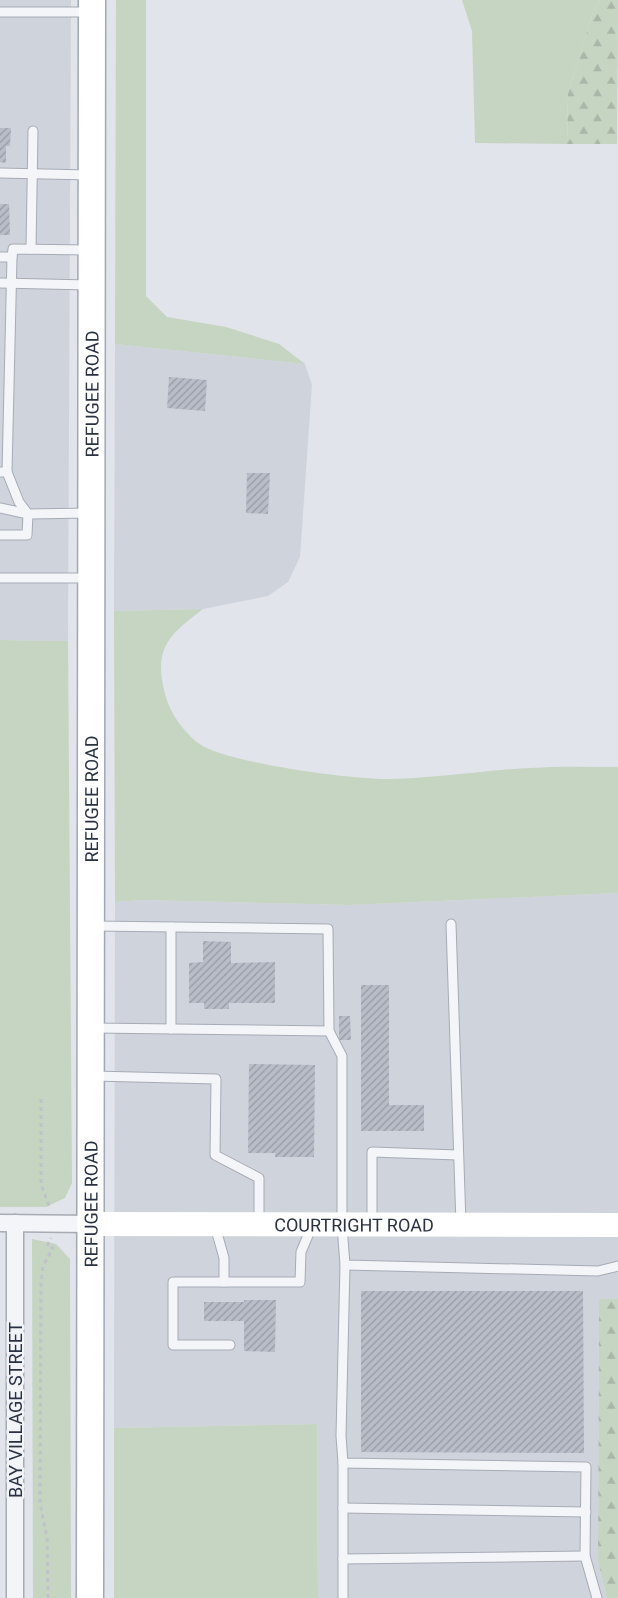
<svg xmlns="http://www.w3.org/2000/svg" width="618" height="1598" viewBox="0 0 618 1598" font-family="Roboto,sans-serif">
<style>
.built{fill:#cfd3dc}
.green{fill:#c6d4c2}
.forest{fill:url(#forest-firs)}
.building{fill:url(#building-hatch)}
.lines{fill:none;stroke-linecap:round;stroke-linejoin:round}
.lane-casing{stroke:#a6abb4;stroke-width:11}
.street-casing{stroke:#a6abb4;stroke-width:19}
.primary-casing{stroke:#a0a8b6;stroke-width:29}
.path{stroke:#bfc2c9;stroke-width:3;stroke-dasharray:4 4;stroke-linecap:butt}
.lane{stroke:#f4f5f8;stroke-width:9}
.street{stroke:#f4f5f8;stroke-width:16}
.secondary{stroke:#fff;stroke-width:24}
.primary{stroke:#fff;stroke-width:26}
.labels{text-anchor:middle;dominant-baseline:central;stroke-width:5;stroke-linejoin:round;paint-order:stroke}
.street-label{font-size:18px;fill:#293142;stroke:#f1f3f7}
</style>
<defs>
<pattern id="forest-firs" width="22" height="20" patternUnits="userSpaceOnUse" patternTransform="scale(1.25)"><rect width="22" height="20" fill="#c6d4c2"/><path d="M5 1l3.5 6h-7zM16 11l3.5 6h-7z" fill="#aab6a8"/></pattern>
<pattern id="building-hatch" width="6" height="6" patternUnits="userSpaceOnUse" patternTransform="scale(1.25)"><rect width="6" height="6" fill="#b8bdc7"/><path d="M-1 1l2-2M0 6l6-6M5 7l2-2" fill="none" stroke="#969aa3"/></pattern>
</defs>
<rect width="100%" height="100%" fill="#e1e4ea"/>
<g class="built">
<polygon points="0,0 71,0 68,641 0,640"/>
<polygon points="115,344 305,364 312,385 300,557 288,582 268,596 203,609 114,611"/>
<polygon points="618,893 618,1299 599,1299 598,1561 607,1598 318,1598 317,1424 114,1428 115,902 142,900 350,905"/>
</g>
<g class="green">
<polygon points="116,0 146,0 146,296 167,317 226,327 279,344 305,364 115,344"/>
<polygon points="462,0 600,0 593,12 568,94 567,144 475,143 472,31"/>
<path d="M203 609C169 635 153 648 165 694 170 713 182 730 198 743 224 763 355 780 391 779 437 778 484 770 531 768 560 766 589 767 618 767V893L350 905 142 900 115 902 114 611Z"/>
<polygon points="0,640 68,641 72,1183 65,1198 46,1207 0,1207"/>
<polygon points="32,1239 56,1244 70,1259 71,1598 33,1598"/>
<polygon points="317,1424 318,1598 114,1598 114,1428"/>
</g>
<g class="forest">
<polygon points="600,0 618,0 617,144 567,144 568,94 593,12"/>
<polygon points="599,1299 618,1299 618,1598 607,1598 598,1561"/>
</g>
<g class="building">
<polygon points="0,128 11,128 10,146 6,146 6,163 0,162"/>
<polygon points="0,204 9,204 10,235 0,235"/>
<polygon points="169,377 207,380 205,411 167,408"/>
<polygon points="247,473 270,473 268,514 246,513"/>
<polygon points="203,941 231,942 231,963 275,962 275,1003 229,1003 229,1009 204,1009 204,1003 189,1003 189,963 203,962"/>
<polygon points="361,985 389,985 389,1105 424,1105 424,1131 361,1131"/>
<polygon points="339,1016 350,1016 351,1040 339,1040"/>
<polygon points="249,1064 315,1065 314,1157 275,1157 275,1153 248,1153"/>
<polygon points="361,1291 583,1291 584,1453 361,1452"/>
<polygon points="244,1300 276,1300 275,1352 244,1351 244,1321 204,1321 204,1302 244,1302"/>
</g>
<g class="lines">
<g class="lane-casing">
<g id="lane">
<polyline points="0,12 89,12"/>
<polyline points="0,173 90,175"/>
<polyline points="31,249 33,131"/>
<polyline points="0,257 12,257 13,249 89,250"/>
<polyline points="0,283 89,285"/>
<polyline points="0,472 7,472 19,502 28,514 89,513"/>
<polyline points="7,472 12,257"/>
<polyline points="0,508 28,514 27,535 0,535"/>
<polyline points="0,578 88,578"/>
<polyline points="451,924 461,1224"/>
<polyline points="171,927 171,1029"/>
<polyline points="93,1028 329,1031 328,929 93,926"/>
<polyline points="329,1031 342,1056 342,1225 345,1265 598,1271 618,1266"/>
<polyline points="93,1076 216,1079 215,1155 259,1178 259,1223"/>
<polyline points="372,1223 372,1152 458,1155"/>
<polyline points="215,1226 224,1258 224,1282 300,1282 301,1252 312,1226"/>
<polyline points="345,1265 341,1436 343,1463 586,1467 585,1556 597,1598"/>
<polyline points="224,1282 173,1282 173,1345 230,1345"/>
<polyline points="343,1463 343,1598"/>
<polyline points="343,1508 586,1512"/>
<polyline points="343,1559 585,1556"/>
</g>
</g>
<g class="street-casing">
<g id="street">
<polyline points="0,1223 90,1224"/>
<polyline points="15,1223 15,1598"/>
</g>
</g>
<g class="primary-casing">
<g id="primary">
<path id="s2" d="M90 1598 92 0"/>
</g>
</g>
<g class="path">
<polyline points="41,1099 41,1184 50,1209"/>
<polyline points="48,1598 47,1538 40,1503 41,1283 43,1266 53,1248 47,1246 51,1238"/>
</g>
<use href="#lane" class="lane"/>
<use href="#street" class="street"/>
<path class="secondary" id="s1" d="M90 1224 618 1225"/>
<use href="#primary" class="primary"/>
</g>
<g class="labels">
<g class="street-label">
<text stroke="none"><textPath href="#s2" startOffset="1204">REFUGEE ROAD</textPath></text>
<text stroke="none"><textPath href="#s2" startOffset="799">REFUGEE ROAD</textPath></text>
<text stroke="none"><textPath href="#s2" startOffset="394">REFUGEE ROAD</textPath></text>
<text stroke="none"><textPath href="#s1" startOffset="264">COURTRIGHT ROAD</textPath></text>
<text transform="translate(15 1410) rotate(-90)">BAY VILLAGE STREET</text>
</g>
</g>
</svg>
